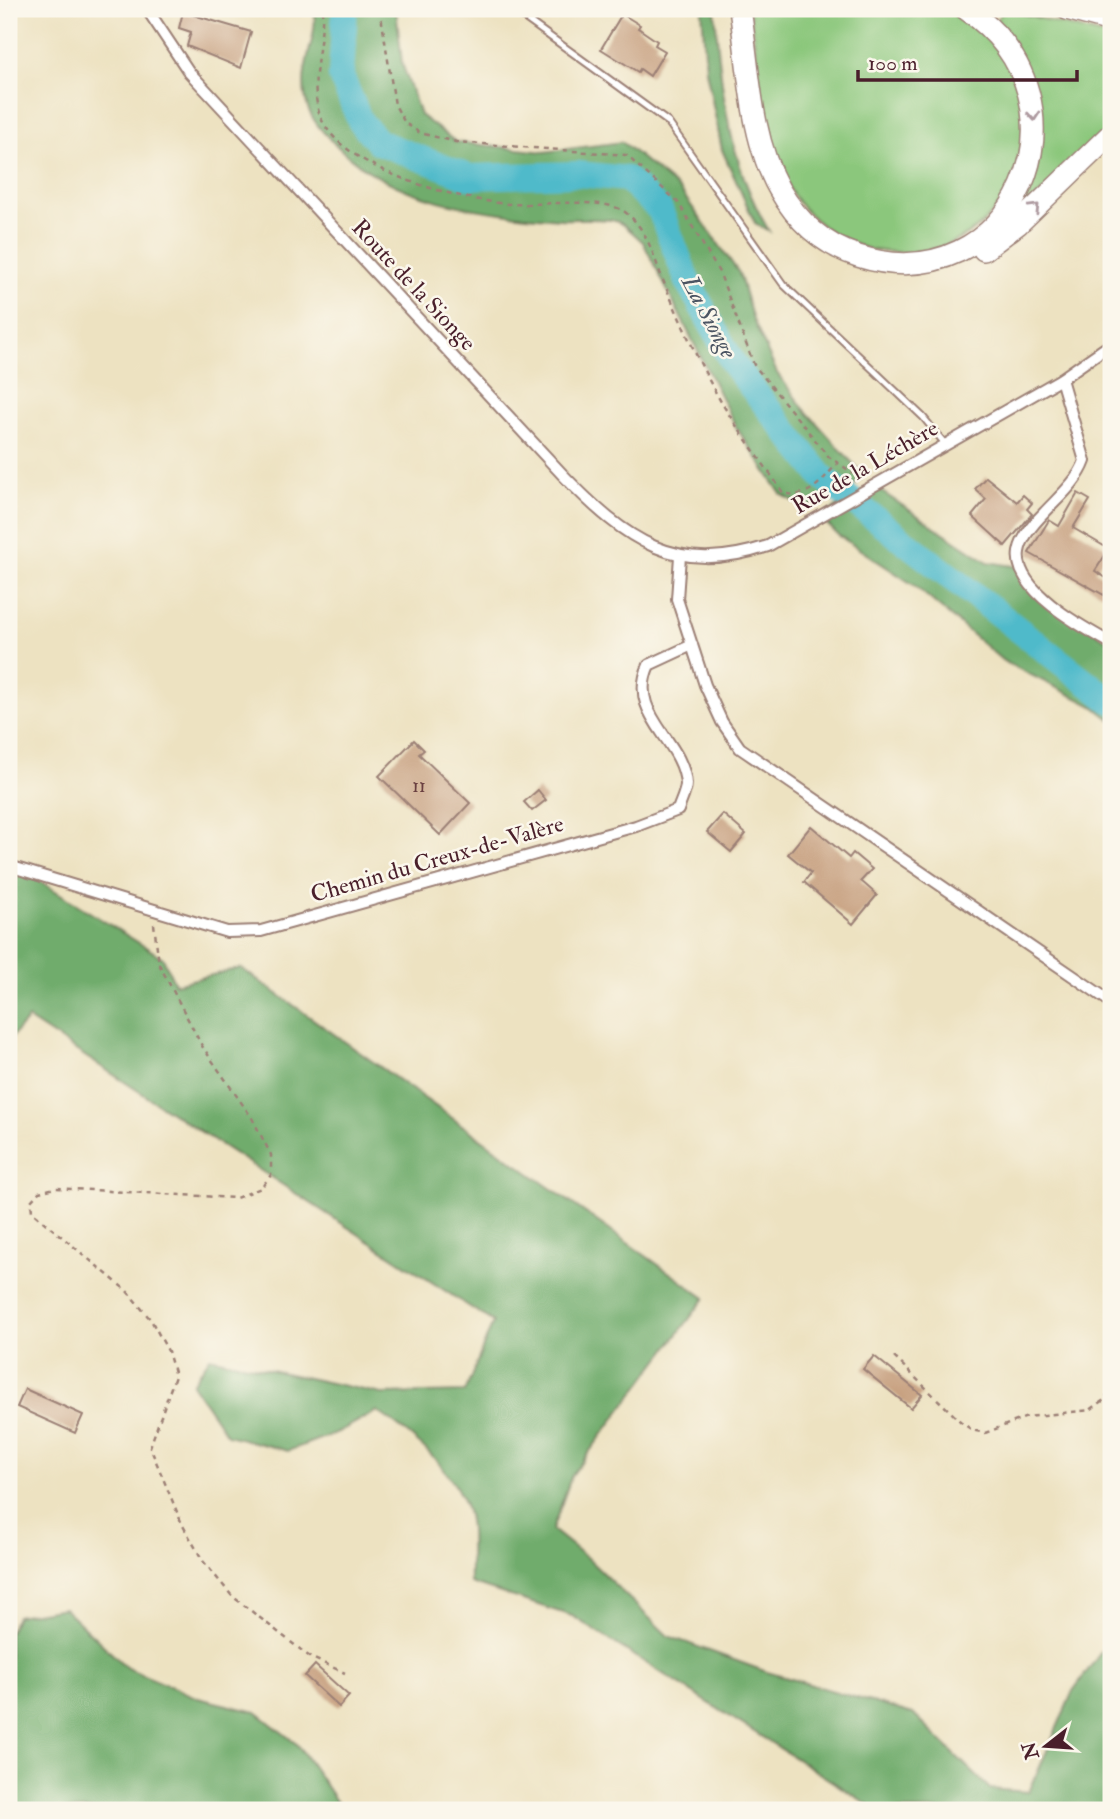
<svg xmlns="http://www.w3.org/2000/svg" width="1120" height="1819" viewBox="0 0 1120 1819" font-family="'IM FELL Double Pica',serif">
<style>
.green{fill:#8bc77c;stroke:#6a7354;stroke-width:2}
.forest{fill:#70ac6c;stroke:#5d664c;stroke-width:2}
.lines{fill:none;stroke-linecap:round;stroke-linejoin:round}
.river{stroke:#4fbaca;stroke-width:26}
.building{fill:#c7a080}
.service-casing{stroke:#9c8076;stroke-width:9}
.minor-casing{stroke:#9c8076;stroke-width:14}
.motorway-casing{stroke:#9c8076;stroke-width:24}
.path{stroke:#9c8076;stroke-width:2.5;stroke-dasharray:5 5;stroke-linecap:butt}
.service{stroke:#fff;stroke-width:5}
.minor{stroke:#fff;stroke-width:10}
.motorway{stroke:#fff;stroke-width:21}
.oneway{stroke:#ae9aa0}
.labels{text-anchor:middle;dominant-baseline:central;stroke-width:5;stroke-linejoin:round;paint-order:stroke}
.number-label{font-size:19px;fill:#693f40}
.street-label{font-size:23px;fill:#4a1f2b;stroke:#fbf7ec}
.water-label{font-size:24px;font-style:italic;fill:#4c5563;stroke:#fbf7ec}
</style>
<rect width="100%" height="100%" fill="#fbf7ec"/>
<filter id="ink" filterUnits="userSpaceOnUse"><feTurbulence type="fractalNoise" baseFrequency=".0143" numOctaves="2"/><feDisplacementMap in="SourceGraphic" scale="14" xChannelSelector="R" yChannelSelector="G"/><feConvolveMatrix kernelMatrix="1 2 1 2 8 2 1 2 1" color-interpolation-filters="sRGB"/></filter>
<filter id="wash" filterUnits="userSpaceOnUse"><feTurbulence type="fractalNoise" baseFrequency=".00686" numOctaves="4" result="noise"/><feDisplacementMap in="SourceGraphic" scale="28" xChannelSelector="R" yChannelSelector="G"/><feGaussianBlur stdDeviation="1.57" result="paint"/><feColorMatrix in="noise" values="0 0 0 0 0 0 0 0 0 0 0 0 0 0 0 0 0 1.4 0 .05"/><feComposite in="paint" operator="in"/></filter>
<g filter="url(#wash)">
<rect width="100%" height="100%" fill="#ede2c1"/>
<g class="green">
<path d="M749 9H947C971 23 1000 43 1012 69 1047 149 1002 249 909 252 889 253 870 252 852 243 825 231 801 211 787 184 760 131 760 66 749 9Z"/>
<polygon points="1004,9 1111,37 1111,128 1006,226 1036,165 1014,44 996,21"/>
</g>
<g class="forest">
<path d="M314 9H396L402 63 420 115 456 142 544 152 622 142 680 190 739 273 753 320 777 373 804 409 859 470 858 482 805 508 781 494 736 427 643 242C636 236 627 226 618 222 606 217 574 220 560 219 482 213 395 203 337 146 326 136 313 122 308 108 295 67 319 43 314 9Z"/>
<path d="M702 9H715C720 86 729 164 769 231L755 223 722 150 706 70Z"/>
<polygon points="873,486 988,562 1020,567 1030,585 1111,643 1111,720 1095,707 1003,661 915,586 838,535 820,517"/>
<path d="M9 862 163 958 175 984 241 968 705 1298 572 1475 552 1530 587 1558 668 1636 767 1672 913 1714 990 1789 1029 1792 1073 1691 1111 1638V1810H877L572 1616 470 1583C469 1561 473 1532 467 1511 454 1469 413 1435 377 1411L338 1432 288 1451 227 1435 192 1384 210 1357 382 1394 465 1392 493 1322 28 1019 9 1040Z"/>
<polygon points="64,1608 127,1668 198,1698 256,1712 298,1745 342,1810 9,1810 9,1632 17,1616"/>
</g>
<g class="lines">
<polyline class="river" points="345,9 341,76 360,121 378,142 469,177 578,174 627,179 660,210 688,282 734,365 824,479 1111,701"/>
</g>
<g id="blocks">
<g class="building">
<polygon points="183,12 251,32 241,68 187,46 191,32 179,28"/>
<polygon points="622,14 640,25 638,28 657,41 655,45 665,51 650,76 640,69 638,72 601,49"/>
<polygon points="986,477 1017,502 1023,495 1032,503 1027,509 1032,514 1005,546 972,516 986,499 975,489"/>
<polygon points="1078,493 1090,500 1073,528 1109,549 1095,571 1111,581 1104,595 1029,553 1049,520 1059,526"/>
<polygon points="414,740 424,750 419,754 470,803 440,835 379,776"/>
<polygon points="538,790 546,800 532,811 524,802"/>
<polygon points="723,814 746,834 731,852 707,832"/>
<polygon points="811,826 849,858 853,853 872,869 861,881 877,895 853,924 804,882 811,873 788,854"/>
<polygon points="874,1356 922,1395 911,1408 863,1369"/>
<polygon points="25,1389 83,1415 75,1433 17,1407"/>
<polygon points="315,1665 349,1696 339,1707 305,1676"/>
</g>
</g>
</g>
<g filter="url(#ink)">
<use href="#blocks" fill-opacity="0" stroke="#9c8076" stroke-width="2"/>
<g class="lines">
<g class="service-casing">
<polyline id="service" points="512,9 668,122 783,284 923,417 946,445"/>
</g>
<g class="minor-casing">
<g id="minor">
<path d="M147 9 189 72 563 475C626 540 675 577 768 546L1061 379 1111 344"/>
<path d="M1061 379 1085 461C1078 481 1059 497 1045 512 1035 522 1021 538 1019 552 1013 590 1084 628 1111 643"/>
<polyline points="680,556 677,599 705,685 722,722 740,748 1111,1002"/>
<path d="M9 866 227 932 261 931 636 826 678 810C680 803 686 792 686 784 683 739 626 715 649 665L692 645"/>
</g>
</g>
<g class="motorway-casing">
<g id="motorway">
<path d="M740 9C749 67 750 137 779 189 797 221 824 245 858 256 1012 305 1103 102 966 9"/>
<polyline points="1067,9 1111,21"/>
<polyline points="984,250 1018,224 1111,134"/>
</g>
</g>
<g class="path">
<path d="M322 9C324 42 310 75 318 109 331 168 458 200 509 204 537 206 604 196 625 212 649 230 654 260 665 285 682 324 699 364 720 400 739 432 763 462 783 493 809 500 820 482 837 464"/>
<polyline points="380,9 395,105 405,123 420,133 456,142 626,155 678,202 720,274 754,365 829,457 862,479"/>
<polyline points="154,924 159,964 202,1046 252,1118 271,1155 271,1175 261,1188 236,1198 55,1188 39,1192 31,1201 32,1212 127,1291 151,1320 168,1351 175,1376 150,1447 182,1524 203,1561 232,1596 310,1657 345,1673"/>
<polyline points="894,1357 961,1422 972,1430 985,1433 1027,1417 1090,1410 1104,1400 1111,1389"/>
</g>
<use href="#service" class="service"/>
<use href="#minor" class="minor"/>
<use href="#motorway" class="motorway"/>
</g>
<defs><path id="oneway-chevron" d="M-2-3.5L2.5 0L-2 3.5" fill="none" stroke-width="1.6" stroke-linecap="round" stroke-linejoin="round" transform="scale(1.75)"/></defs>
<g class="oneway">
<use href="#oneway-chevron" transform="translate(1034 116) rotate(85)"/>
<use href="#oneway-chevron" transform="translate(1035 208) rotate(-45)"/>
</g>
</g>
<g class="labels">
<g class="number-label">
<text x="419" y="786">11</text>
</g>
<g class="street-label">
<text transform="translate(414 285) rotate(47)">Route de la Sionge</text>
<text transform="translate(865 467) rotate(-30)">Rue de la Léchère</text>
<text transform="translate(437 859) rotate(-16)">Chemin du Creux-de-Valère</text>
</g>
<g class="water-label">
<text transform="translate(709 317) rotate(62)">La Sionge</text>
</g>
</g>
<rect width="1120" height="1819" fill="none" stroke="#fbf7ec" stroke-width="35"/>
<g transform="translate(1046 1746) rotate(253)" stroke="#fbf7ec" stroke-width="5" paint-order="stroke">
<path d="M0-5L12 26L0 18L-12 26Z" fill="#4a1f2b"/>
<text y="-10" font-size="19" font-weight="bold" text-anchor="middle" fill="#4a1f2b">N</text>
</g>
<path d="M858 70v10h219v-10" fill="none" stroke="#4a1f2b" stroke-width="3.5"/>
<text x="868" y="70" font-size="21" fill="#4a1f2b" stroke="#fbf7ec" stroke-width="5" paint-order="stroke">100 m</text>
</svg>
